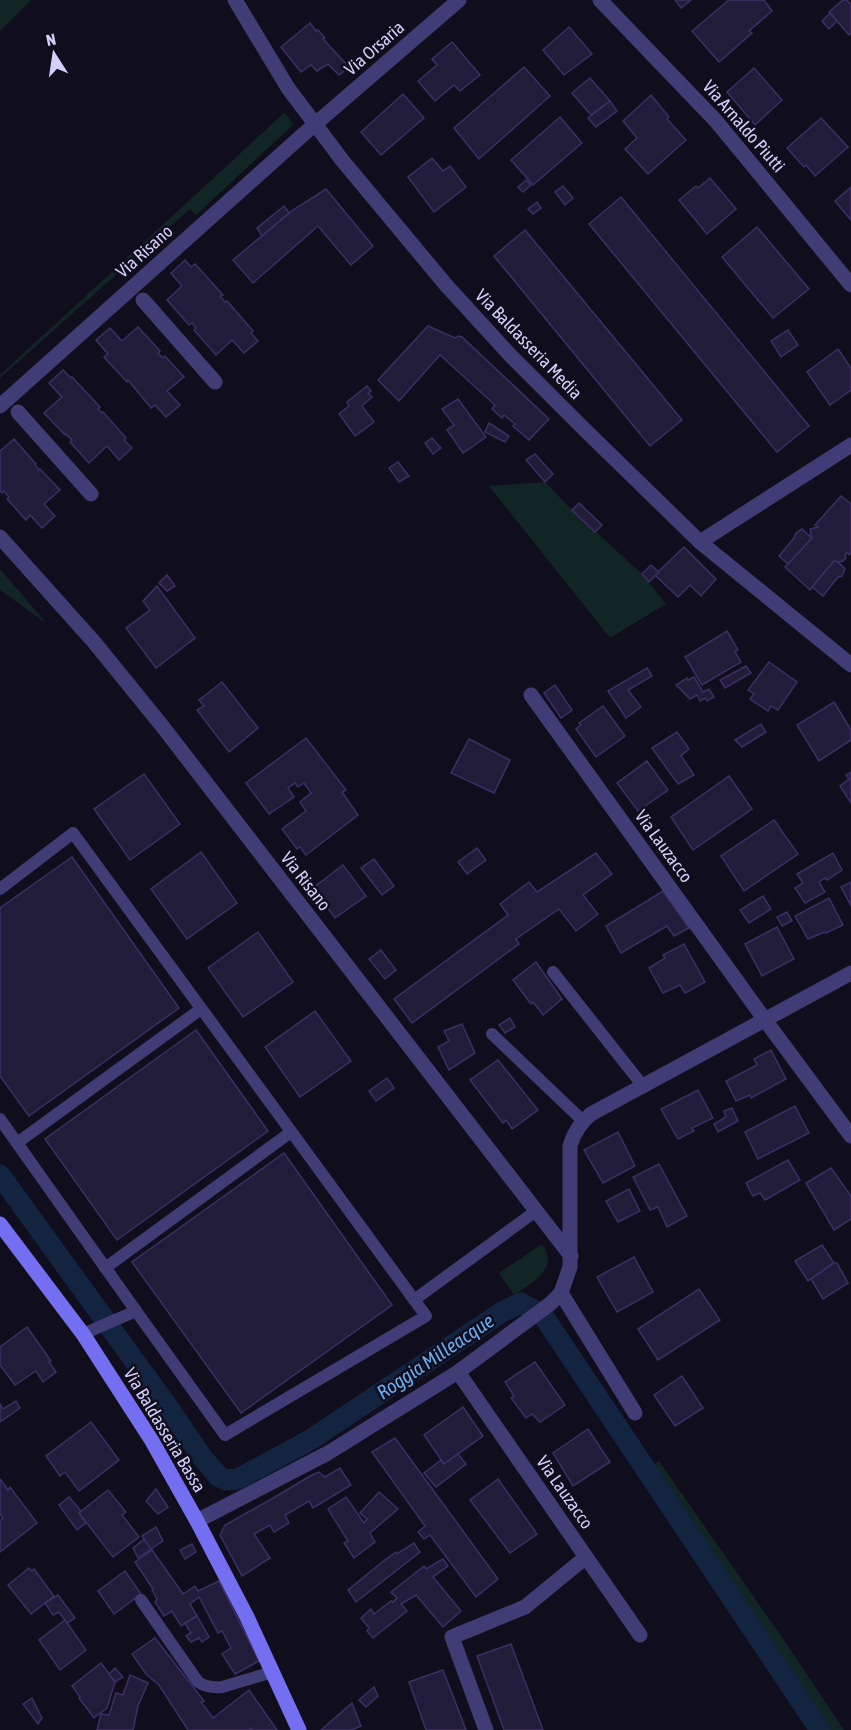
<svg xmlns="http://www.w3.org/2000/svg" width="851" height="1730" viewBox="0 0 851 1730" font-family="'Asap Condensed',sans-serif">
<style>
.green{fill:#112525}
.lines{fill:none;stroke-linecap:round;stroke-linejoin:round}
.canal{stroke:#122440;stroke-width:21}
.building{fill:#221c3b;stroke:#3b3065;stroke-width:1.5}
.lane{stroke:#403d76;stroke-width:12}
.street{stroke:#403d76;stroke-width:15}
.secondary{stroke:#746ff0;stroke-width:15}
.labels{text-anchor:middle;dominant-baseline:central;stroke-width:5;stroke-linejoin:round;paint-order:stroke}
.street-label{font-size:18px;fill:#d4cefa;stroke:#100d1c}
.water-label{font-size:20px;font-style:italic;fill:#67adef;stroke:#100d1c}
</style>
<rect width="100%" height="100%" fill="#100d1c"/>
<g class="green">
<polygon points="0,0 31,0 0,31"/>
<polygon points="285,112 293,125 196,215 190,209 0,378 0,375"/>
<polygon points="545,482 572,510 642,574 666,604 610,638 489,486"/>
<polygon points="0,569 47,624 0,590"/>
<path d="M542 1244C560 1270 532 1282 514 1295L499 1273Z"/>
<polygon points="659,1461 788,1646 844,1730 808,1730 640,1474"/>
</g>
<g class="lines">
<polyline class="canal" points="0,1175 173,1414 202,1457 218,1476 226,1480 238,1479 310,1440 502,1312 521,1303 542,1314 820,1730"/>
</g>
<g class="building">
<polygon points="675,0 691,0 681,8"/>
<polygon points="729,0 764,0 772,11 749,31 752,33 719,62 692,31"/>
<polygon points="843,0 847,0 851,5 851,33 849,35 829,12"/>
<polygon points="830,13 837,21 829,29 822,21"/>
<polygon points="310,23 316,31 318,30 325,38 323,39 349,67 339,75 328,64 317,71 311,65 301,72 281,47"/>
<polygon points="569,27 592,54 564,75 543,50"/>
<polygon points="452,42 480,75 460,91 454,85 435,101 418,81 437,65 432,59"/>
<polygon points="524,67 550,96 479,159 454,128"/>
<polygon points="754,68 782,100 755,125 727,92"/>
<polygon points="590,78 610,101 591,115 572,93"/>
<polygon points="403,94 424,118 381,155 361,132"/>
<polygon points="651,95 669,117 667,119 686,140 648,174 625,149 637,138 623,121"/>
<polygon points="610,101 617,111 596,127 588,118"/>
<polygon points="560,117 582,143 533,185 511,160"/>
<polygon points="821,118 848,147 815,176 806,165 804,167 787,148"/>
<polygon points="432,158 443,171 450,166 466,187 434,212 408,177"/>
<polygon points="710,178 736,209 707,234 679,200 696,186 698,188"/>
<polygon points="526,180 531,185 523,192 518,187"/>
<polygon points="563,186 573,198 565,205 555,192"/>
<polygon points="851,187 851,220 835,201"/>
<polygon points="326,189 373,246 351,265 318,226 253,283 233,260 293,210"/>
<polygon points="621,197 809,426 777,452 589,224"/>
<polygon points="537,202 541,208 533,214 528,209"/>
<polygon points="284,206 289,213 262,236 257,228"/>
<polygon points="757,227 809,289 773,318 722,257"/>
<polygon points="525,230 682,420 650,446 494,256"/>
<polygon points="185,260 191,267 195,264 223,295 220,296 225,302 227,301 253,331 251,333 258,341 244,353 232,340 216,355 194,330 196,328 192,323 189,325 167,300 182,286 171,273"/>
<polygon points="428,326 455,338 458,336 462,337 549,419 529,440 513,426 515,424 504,415 502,418 492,409 495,405 440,355 399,401 378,380"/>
<polygon points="138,327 160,351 158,353 163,358 165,356 184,377 167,391 180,405 166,417 155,405 151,408 128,380 127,382 104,357 108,354 96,340 110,328 122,341"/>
<polygon points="788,330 798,345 781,357 771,341"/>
<polygon points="838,349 851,368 851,390 830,405 807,372"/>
<polygon points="63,370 71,378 72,377 100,407 98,409 102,413 103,412 126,438 124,440 132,448 119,460 107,446 89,463 70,442 72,440 66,434 65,435 44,413 62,397 49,383"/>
<polygon points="367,386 371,391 368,393 372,397 362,406 374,422 355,436 339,414 349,406 347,402"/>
<polygon points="458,399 486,437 463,453 447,430 454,425 442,409"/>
<polygon points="489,423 509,436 505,442 485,432"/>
<polygon points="432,438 441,448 433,454 425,443"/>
<polygon points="14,439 36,464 35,465 39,470 40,469 60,490 44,504 55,516 42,528 30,515 26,520 7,499 9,497 4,491 2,493 0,491 0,451"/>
<polygon points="535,454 553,474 545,482 526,460"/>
<polygon points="398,462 409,476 399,482 389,468"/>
<polygon points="841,496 851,504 851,552 849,555 847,552 845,555 846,558 843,561 837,562 834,561 810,590 785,567 812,538 810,536 811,534 810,529 818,527 815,525"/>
<polygon points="579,503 602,525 595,532 572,510"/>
<polygon points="802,529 812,538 788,564 779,556 794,538 796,533"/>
<polygon points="684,547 716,579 701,596 690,585 678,597 655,575"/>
<polygon points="834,561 838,562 845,569 842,576 838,577 823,596 812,587"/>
<polygon points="651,565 659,572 649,582 642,574"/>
<polygon points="167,575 175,586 167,591 159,583"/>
<polygon points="157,586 195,638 156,668 126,628 150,610 143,601"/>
<polygon points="727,631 738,650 735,652 741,662 702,685 685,657"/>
<polygon points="769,662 797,682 778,710 771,706 768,711 750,699 754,694 748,690"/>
<polygon points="746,666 751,673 725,688 720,680"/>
<polygon points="647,668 652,676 628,690 641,707 626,718 608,691"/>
<polygon points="694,677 703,692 709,689 714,697 707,701 705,698 700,701 697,695 690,699 676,685 687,678 688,680"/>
<polygon points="222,682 258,728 229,752 197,710 204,706 199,700"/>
<polygon points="555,685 572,710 561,718 544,693"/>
<polygon points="834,702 851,730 851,740 819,761 797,725"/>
<polygon points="603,706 625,736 596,757 576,729 581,725 579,723"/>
<polygon points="761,724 766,732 742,747 735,740"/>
<polygon points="677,732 689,749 681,756 694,775 678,784 652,748"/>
<polygon points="306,738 346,790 342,792 358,815 306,855 300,847 297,849 282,829 306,811 300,802 311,793 304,783 298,787 295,783 288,788 294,797 269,814 246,783"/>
<polygon points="469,739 510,760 494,793 451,773"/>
<polygon points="647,761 668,790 638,811 617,783"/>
<polygon points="851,772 851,803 840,786 849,779 846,775"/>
<polygon points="144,774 180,824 130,860 94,809"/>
<polygon points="729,776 752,809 693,850 671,817"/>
<polygon points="774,820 798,854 744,891 721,856"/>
<polygon points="477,848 486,860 467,874 458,862"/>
<polygon points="201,852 237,903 187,939 151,889"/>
<polygon points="596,853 612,874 583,895 598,914 576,931 559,909 516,939 519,944 412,1023 394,999 508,915 500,904 529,882 537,892"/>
<polygon points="833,853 842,870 827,880 825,878 819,882 825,892 805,903 795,888 803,883 797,874"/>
<polygon points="72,857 179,1008 29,1116 0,1076 0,908"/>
<polygon points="374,859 394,886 382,895 361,868"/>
<polygon points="343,865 366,896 335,918 313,888"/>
<polygon points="851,882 851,906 841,887"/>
<polygon points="663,891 689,928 674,936 667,926 621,953 606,926"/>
<polygon points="763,896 771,909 749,923 740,910"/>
<polygon points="829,898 843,925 826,933 825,932 808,939 795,916"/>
<polygon points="787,912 792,921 782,926 777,917"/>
<polygon points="777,927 794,959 762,976 745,944"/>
<polygon points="258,932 293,982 243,1017 208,968"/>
<polygon points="684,944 705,982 685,993 680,985 663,993 649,968 665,958 663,955"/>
<polygon points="381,950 396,970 385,979 369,959"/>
<polygon points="536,962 562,999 543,1015 533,1002 531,1004 513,980"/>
<polygon points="315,1011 351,1061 300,1097 265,1047"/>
<polygon points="510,1018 515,1027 505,1033 499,1025"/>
<polygon points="462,1024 475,1053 449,1070 438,1047 449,1041 444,1031"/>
<polygon points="196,1030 268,1131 117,1240 45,1139"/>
<polygon points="771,1050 786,1079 751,1098 750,1095 736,1101 726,1081 757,1065 754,1059"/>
<polygon points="498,1060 538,1110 512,1129 506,1120 503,1123 470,1080"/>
<polygon points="387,1078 394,1088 376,1101 369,1091"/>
<polygon points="698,1090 713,1118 692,1128 694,1131 678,1139 661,1109"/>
<polygon points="795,1106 809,1133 758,1159 745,1132"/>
<polygon points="732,1108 738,1121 718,1132 714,1124 726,1117 724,1111"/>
<polygon points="618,1132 635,1166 603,1183 584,1150"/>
<polygon points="284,1153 392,1305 241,1413 132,1262"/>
<polygon points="788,1160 800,1180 765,1200 760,1193 753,1196 746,1183"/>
<polygon points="659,1164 687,1216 667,1227 658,1207 650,1210 633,1177"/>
<polygon points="831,1168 851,1196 851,1219 834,1230 806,1183"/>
<polygon points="629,1189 640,1211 618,1222 606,1201"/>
<polygon points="822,1245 834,1263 808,1281 795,1261"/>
<polygon points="634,1257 653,1292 617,1312 597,1277"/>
<polygon points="834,1263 837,1263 848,1283 823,1299 811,1279"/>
<polygon points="699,1289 720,1320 658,1360 638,1329"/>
<polygon points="27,1327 51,1361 49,1362 56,1372 43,1382 36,1371 15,1385 0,1365 0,1347"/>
<polygon points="535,1362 565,1405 540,1422 532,1414 526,1418 511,1398 514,1396 505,1382"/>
<polygon points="682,1376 703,1408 675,1426 654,1395"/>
<polygon points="16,1401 20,1408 0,1422 0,1404 3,1409"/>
<polygon points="463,1407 483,1436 444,1464 424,1435"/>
<polygon points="91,1422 119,1460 79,1491 65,1472 60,1476 46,1456"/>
<polygon points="588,1429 610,1462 573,1486 553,1453"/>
<polygon points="395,1438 498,1579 476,1597 430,1535 424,1539 418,1532 425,1526 372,1452"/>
<polygon points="458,1454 466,1464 436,1487 424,1473 441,1460 444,1464"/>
<polygon points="340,1468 351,1485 313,1508 309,1501 285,1515 289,1523 274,1532 270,1525 254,1534 270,1558 242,1576 220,1535 225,1525 275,1497 310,1476 319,1472 325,1477"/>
<polygon points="0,1479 8,1490 10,1487 37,1523 0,1552 0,1521 3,1518 0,1514"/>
<polygon points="498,1479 537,1534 510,1553 470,1500"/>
<polygon points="156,1489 168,1507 158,1514 146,1501"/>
<polygon points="108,1490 126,1512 122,1515 139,1537 113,1557 79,1513"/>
<polygon points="379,1492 398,1509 370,1533 375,1542 354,1558 344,1543 348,1541 328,1509 346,1497 364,1523 367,1519 360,1513"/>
<polygon points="69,1497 81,1511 79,1513 86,1523 77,1530 59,1505"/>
<polygon points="156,1527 163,1541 151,1549 142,1536"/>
<polygon points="144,1539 151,1549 138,1558 133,1548"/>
<polygon points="414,1543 420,1552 356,1602 348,1590 386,1559 396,1552 397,1554"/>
<polygon points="192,1544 196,1552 185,1559 180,1550"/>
<polygon points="152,1550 183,1594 195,1586 198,1591 219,1581 259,1661 235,1674 222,1654 231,1648 222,1631 218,1633 199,1597 190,1604 197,1616 181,1626 172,1611 164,1616 155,1602 157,1599 152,1590 153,1589 135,1562"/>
<polygon points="443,1559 448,1566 433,1577 461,1611 443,1627 416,1595 401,1604 407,1611 373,1638 367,1631 369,1628 361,1618 371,1609 374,1614 391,1601 393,1602 397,1598 391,1592 424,1566 426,1569"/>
<polygon points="29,1568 32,1571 34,1569 54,1596 31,1614 8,1585"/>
<polygon points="125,1571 141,1594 114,1614 98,1591"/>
<polygon points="58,1595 75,1618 67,1623 59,1612 53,1615 45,1603"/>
<polygon points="197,1616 209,1637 202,1642 199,1638 191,1642 186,1636 191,1633 185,1623"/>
<polygon points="65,1620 86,1650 60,1670 39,1640"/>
<polygon points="155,1638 204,1701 201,1702 213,1718 249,1690 277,1730 252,1730 251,1728 249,1730 188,1730 159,1685 146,1674 132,1654"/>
<polygon points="511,1644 543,1730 504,1730 477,1656"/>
<polygon points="101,1663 115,1682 107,1708 94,1718 79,1698 80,1697 72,1686"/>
<polygon points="115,1668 123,1677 115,1682 109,1674"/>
<polygon points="443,1670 466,1730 426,1730 409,1682"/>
<polygon points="130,1675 148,1683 138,1706 133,1730 97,1730 101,1714 109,1715 116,1693 123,1695"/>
<polygon points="374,1687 378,1696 366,1707 359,1700"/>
<polygon points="32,1698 42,1718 38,1724 23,1704"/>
<polygon points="352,1703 361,1726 351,1730 321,1730"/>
</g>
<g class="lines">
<g class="lane">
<polyline points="0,889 73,833 426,1316 225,1435 136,1311"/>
<polyline points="553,972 643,1086"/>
<polyline points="492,1034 583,1121"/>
<polyline points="0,1119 136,1311 83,1334"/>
<polyline points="17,1143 201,1009"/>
<polyline points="105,1268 291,1132"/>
<polyline points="414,1300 536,1211"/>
<path d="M141 1600 198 1682C206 1687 213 1688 222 1687L273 1672"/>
</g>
<g class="street">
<polyline points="235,0 288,88 342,160 446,285 510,355 582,427 700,542 851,665"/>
<polyline points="600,0 716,121 851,285"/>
<polyline points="143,300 215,382"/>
<polyline points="0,406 306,132 459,0"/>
<polyline points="18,412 91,494"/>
<polyline points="0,537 94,642 163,727 571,1256"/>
<polyline points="700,542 851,445"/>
<polyline points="531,695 765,1020 851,1136"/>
<polyline points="561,1293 635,1413"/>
<polyline points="458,1372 640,1635"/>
<path d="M197 1521 328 1453 458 1372 550 1304 561 1293 570 1267V1146C574 1132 580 1123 591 1114L851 973"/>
<polyline points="486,1730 452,1637 525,1607 586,1557"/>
</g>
<polyline class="secondary" points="0,1224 83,1334 152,1441 197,1521 247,1617 299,1730"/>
</g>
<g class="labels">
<g class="street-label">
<text transform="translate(374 48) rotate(-41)">Via Orsaria</text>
<text transform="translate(744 126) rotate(49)">Via Arnaldo Piutti</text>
<text transform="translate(144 251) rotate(-42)">Via Risano</text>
<text transform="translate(529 344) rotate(46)">Via Baldasseria Media</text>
<text transform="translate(664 846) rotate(54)">Via Lauzacco</text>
<text transform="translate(306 881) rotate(52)">Via Risano</text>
<text transform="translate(165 1430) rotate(59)">Via Baldasseria Bassa</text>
<text transform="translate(565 1492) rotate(55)">Via Lauzacco</text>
</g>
<g class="water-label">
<text transform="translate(435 1356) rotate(-34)">Roggia Milleacque</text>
</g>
</g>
<g transform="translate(54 54) rotate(348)" stroke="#100d1c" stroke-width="4.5" paint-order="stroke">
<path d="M0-4.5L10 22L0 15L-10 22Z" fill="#d4cefa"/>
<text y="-9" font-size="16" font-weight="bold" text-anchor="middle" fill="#d4cefa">N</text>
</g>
</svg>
